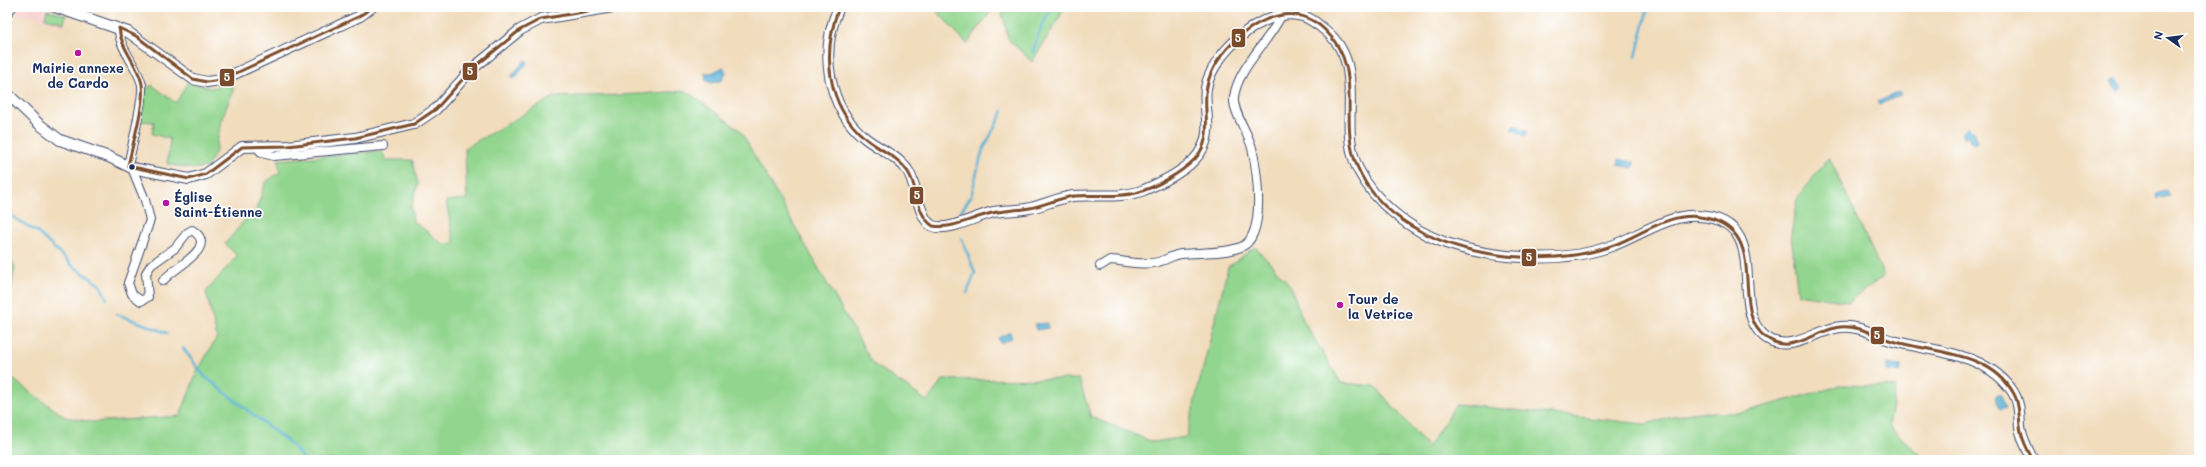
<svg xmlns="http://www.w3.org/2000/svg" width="2206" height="467" viewBox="0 0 2206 467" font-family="Mali,sans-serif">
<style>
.built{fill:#f7d0ce}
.green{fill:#92d58e;stroke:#568276}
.water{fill:#58b2d6;stroke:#3a709a}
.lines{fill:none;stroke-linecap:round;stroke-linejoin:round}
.stream{stroke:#58b2d6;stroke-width:2.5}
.minor-casing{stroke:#3b496c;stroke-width:10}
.tertiary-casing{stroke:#3b496c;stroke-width:12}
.minor{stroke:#fff;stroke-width:8}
.tertiary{stroke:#fff;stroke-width:10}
.bus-1-casing{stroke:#fff;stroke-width:6}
.bus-1{stroke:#7a4b2a;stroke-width:3}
.poi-dot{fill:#b5179e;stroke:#fff;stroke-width:1.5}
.bus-dot{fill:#1b2f5e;stroke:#fff;stroke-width:1.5}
.labels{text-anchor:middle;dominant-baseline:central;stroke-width:3.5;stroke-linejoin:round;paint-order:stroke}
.poi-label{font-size:13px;font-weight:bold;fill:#1b2f5e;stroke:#fff;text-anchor:start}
.line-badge{stroke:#fff;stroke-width:1.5}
.badge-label{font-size:11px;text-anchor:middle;font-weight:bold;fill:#fff}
</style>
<rect width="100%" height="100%" fill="#fff"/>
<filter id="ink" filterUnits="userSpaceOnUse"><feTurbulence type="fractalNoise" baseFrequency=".025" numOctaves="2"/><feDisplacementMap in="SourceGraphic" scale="8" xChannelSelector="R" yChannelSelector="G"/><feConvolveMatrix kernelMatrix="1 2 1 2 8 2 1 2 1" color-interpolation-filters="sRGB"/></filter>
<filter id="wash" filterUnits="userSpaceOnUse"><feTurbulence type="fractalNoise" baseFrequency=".012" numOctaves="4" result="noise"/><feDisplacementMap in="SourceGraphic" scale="16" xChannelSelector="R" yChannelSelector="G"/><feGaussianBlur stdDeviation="0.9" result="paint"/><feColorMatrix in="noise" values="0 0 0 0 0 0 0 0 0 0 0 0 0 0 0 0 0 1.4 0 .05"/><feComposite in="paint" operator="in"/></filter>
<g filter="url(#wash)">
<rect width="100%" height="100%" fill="#f1dcbc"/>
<polygon class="built" points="17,7 37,7 67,16 64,26 33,16 17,15"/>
<g class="green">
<polygon points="933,7 994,7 967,44"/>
<polygon points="1001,7 1060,7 1062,13 1032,62 1008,39"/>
<polygon points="47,10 66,15 64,23 45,18"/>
<polygon points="188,82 211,88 225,84 234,88 221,121 215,154 207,167 193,169 167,164 170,139 152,134 154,122 139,121 144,90 152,85 176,103"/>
<polygon points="686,91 740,130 873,364 927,401 943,380 1079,379 1091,417 1153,442 1186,437 1228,267 1255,247 1290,285 1303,320 1341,383 1375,386 1428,447 1456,404 1645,424 1694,412 1740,413 1843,385 1896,387 1889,426 1925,460 7,460 7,375 65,417 93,422 180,416 197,372 217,337 206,292 237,256 225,244 248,216 255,221 260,215 256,209 266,182 280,172 278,160 382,151 386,160 412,160 418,184 411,207 413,221 443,244 454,243 446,201 467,199 465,148 554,97 622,95"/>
<polygon points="1829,157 1884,276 1848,302 1798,294 1791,235 1797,199"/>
<polygon points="7,254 15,266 7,314"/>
</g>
<g class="water">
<polygon points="525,60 528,62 514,79 511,77"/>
<polygon points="723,67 726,72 722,80 712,83 706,81 705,73 712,73"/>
<polygon points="2116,79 2123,88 2119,92 2111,82"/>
<polygon points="1899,92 1901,95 1879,105 1877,102"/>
<polygon points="1514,124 1528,131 1525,136 1512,129"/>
<polygon points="1967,127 1971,131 1974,131 1978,142 1976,144 1970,141 1968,135 1964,138 1962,136 1962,132"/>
<polygon points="1619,159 1634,162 1633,168 1618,165"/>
<polygon points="2167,190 2169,196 2157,199 2156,194"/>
<polygon points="1048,323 1048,328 1036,330 1035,324"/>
<polygon points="1010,332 1012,338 1000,343 998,338"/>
<polygon points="1887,364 1901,366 1900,372 1887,371"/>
<polygon points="1998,394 2001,395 2006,407 2000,409 1995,396"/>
</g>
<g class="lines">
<g class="stream">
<polyline points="1033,52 1041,27 1052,7"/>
<polyline points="1636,57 1648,7"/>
<polyline points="7,213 37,232 73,266 100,285 107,299"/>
<polyline points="960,213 971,196 982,152 1003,111"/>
<polyline points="962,239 975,273 967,293"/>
<polyline points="117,314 167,333"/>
<polyline points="183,348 204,376 292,445 304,460"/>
</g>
</g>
</g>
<g filter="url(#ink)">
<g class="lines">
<g class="minor-casing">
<g id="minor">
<path d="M119 28C118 48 138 66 142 85 144 97 131 150 128 166"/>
<polyline points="256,146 262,153 274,156 383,146"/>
<path d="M132 168 145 200 150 220 128 283 132 294 141 301 148 297 146 273 151 265 175 248 187 233 192 230C221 248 171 268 163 281"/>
<path d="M1100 266 1110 260C1126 261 1142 266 1158 262 1166 260 1173 255 1181 254 1200 252 1223 254 1241 247 1267 236 1257 170 1252 148 1248 132 1232 111 1234 97 1238 67 1270 41 1282 14"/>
</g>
</g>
<g class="tertiary-casing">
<g id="tertiary">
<polyline points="55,7 128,32 193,79 207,82 221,80 360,16 372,7"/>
<path d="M839 7C819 51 827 107 865 138 879 149 898 156 908 171 917 184 918 220 933 226 948 232 979 215 994 212 1006 210 1018 211 1030 208 1044 205 1058 198 1073 196 1097 194 1121 199 1144 190 1163 182 1193 167 1202 149 1213 129 1203 109 1206 88 1212 54 1262 8 1298 15 1306 16 1314 21 1321 27 1372 64 1335 122 1358 169 1375 203 1410 230 1446 243 1495 260 1565 264 1614 245 1640 235 1670 214 1698 216 1780 220 1721 317 1772 341 1795 351 1818 329 1841 327 1859 325 1876 336 1893 341 1934 352 1987 352 2013 392 2020 403 2019 415 2020 427 2022 439 2027 449 2033 460"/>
<polyline points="7,12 11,7"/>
<polyline points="7,93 39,124 60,140 109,157 132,168 189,179 206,174 242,147 288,146 355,138 414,124 436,109 471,70 520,30 541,19 613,7"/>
</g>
</g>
<use href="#minor" class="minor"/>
<use href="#tertiary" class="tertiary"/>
<g class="bus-1-casing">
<g id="bus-1">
<path d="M372 7 360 16 221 80 207 82 193 79 136 36 119 28C121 50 138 64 142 84 145 104 132 146 128 166L189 179 206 174 242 147 288 146 355 138 414 124 436 109 471 70 520 30 541 19 613 7"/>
<path d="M839 7C822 53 826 105 865 138 879 150 898 156 908 172 919 189 915 214 933 226 951 229 967 220 985 215 999 210 1015 211 1030 208 1045 205 1059 198 1074 196 1095 194 1115 198 1136 193 1156 187 1180 174 1195 159 1213 139 1204 117 1206 93 1209 58 1248 21 1282 15 1298 13 1312 18 1324 29 1367 70 1337 118 1357 166 1378 217 1435 244 1485 253 1527 260 1574 260 1614 245 1642 235 1669 212 1700 217 1780 228 1720 319 1774 342 1796 351 1819 329 1840 327 1859 325 1875 336 1892 341 1933 353 1991 351 2014 394 2021 406 2018 419 2021 432 2023 442 2028 451 2033 460"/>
</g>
</g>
<use href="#bus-1" class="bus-1"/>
</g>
</g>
<g class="poi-dot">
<circle cx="78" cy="53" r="4"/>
<circle cx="166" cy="203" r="4"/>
<circle cx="1340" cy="305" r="4"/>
</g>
<circle class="bus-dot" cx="132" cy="167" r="3.5"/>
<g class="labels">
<g class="poi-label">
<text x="78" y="67" text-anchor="middle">Mairie annexe<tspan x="78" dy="15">de Cardo</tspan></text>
<text x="174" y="196">Église<tspan x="174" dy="15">Saint-Étienne</tspan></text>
<text x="1348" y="298">Tour de<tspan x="1348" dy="15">la Vetrice</tspan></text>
</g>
</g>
<g class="line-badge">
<rect x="1231" y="28" width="15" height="20" rx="4" fill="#7a4b2a"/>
<rect x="462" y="62" width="16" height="19" rx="4" fill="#7a4b2a"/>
<rect x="219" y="68" width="16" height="19" rx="4" fill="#7a4b2a"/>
<rect x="909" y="186" width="15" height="19" rx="4" fill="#7a4b2a"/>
<rect x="1521" y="248" width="16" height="19" rx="4" fill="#7a4b2a"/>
<rect x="1870" y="326" width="15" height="19" rx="4" fill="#7a4b2a"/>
</g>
<g class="badge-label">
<text x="1238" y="42">5</text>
<text x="470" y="75">5</text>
<text x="227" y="81">5</text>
<text x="917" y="199">5</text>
<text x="1529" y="261">5</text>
<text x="1877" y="339">5</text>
</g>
<rect width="2206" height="467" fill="none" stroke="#fff" stroke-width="24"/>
<g transform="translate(2168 38) rotate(284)" stroke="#ffffff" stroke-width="3" paint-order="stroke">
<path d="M0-3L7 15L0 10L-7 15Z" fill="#1b2f5e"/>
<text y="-6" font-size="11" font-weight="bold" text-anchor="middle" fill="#1b2f5e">N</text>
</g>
</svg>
